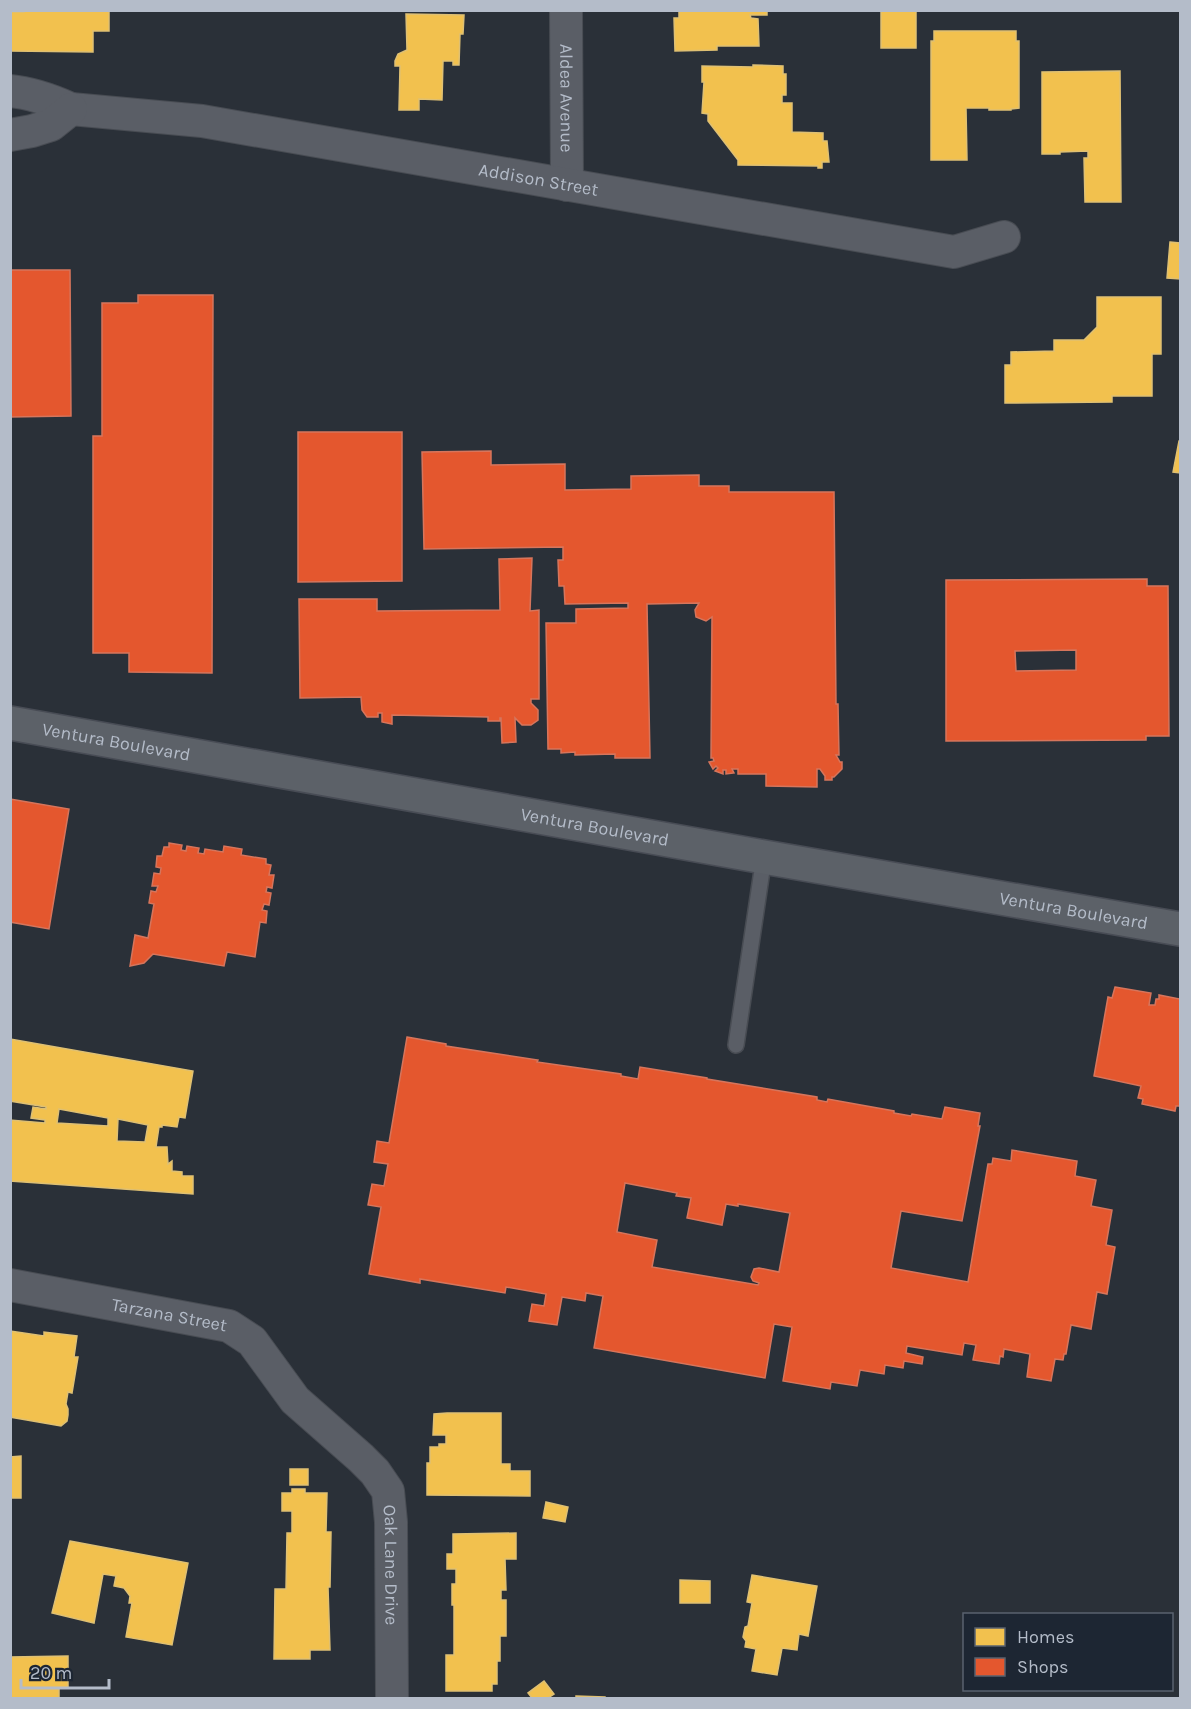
<svg xmlns="http://www.w3.org/2000/svg" width="1191" height="1709" viewBox="0 0 1191 1709" font-family="Karla,sans-serif">
<style>
.homes{fill:#f2c14e;stroke:#dfc073;stroke-width:1.5;fill-rule:evenodd}
.shops{fill:#e4572e;stroke:#d6755c;stroke-width:1.5;fill-rule:evenodd}
.lines{fill:none;stroke-linecap:round;stroke-linejoin:round}
.lane-casing{stroke:#484c53;stroke-width:18}
.street-casing{stroke:#484c53;stroke-width:34}
.primary-casing{stroke:#484c55;stroke-width:36}
.lane{stroke:#5a5e66;stroke-width:15}
.street{stroke:#5a5e66;stroke-width:32}
.primary{stroke:#5c6168;stroke-width:33}
.labels{text-anchor:middle;dominant-baseline:central;stroke-width:6;stroke-linejoin:round;paint-order:stroke}
.street-label{font-size:18px;fill:#b4bcc9;stroke:#1d2633}
</style>
<rect width="100%" height="100%" fill="#2a3038"/>
<g class="homes">
<polygon points="25,10 109,10 109,31 93,31 93,52 10,51 10,12 24,12"/>
<polygon points="679,10 767,10 767,15 750,15 751,18 758,19 759,46 717,46 717,50 675,51 674,18 679,18"/>
<rect x="881" y="10" width="35" height="38"/>
<polygon points="406,14 464,15 463,34 460,34 459,65 453,65 453,61 443,61 442,100 419,99 419,110 399,110 400,66 395,66 395,61 398,54 407,50"/>
<polygon points="934,31 1016,31 1016,41 1019,41 1019,108 1011,109 1011,110 989,110 989,108 966,108 967,160 931,160 931,41 934,41"/>
<polygon points="753,65 783,66 783,74 786,74 786,95 782,95 782,103 792,103 792,132 823,133 823,141 827,141 829,162 822,162 822,168 818,168 818,166 738,165 738,160 708,121 708,114 702,113 704,82 702,82 702,66 753,67"/>
<polygon points="1120,71 1121,202 1085,202 1084,158 1088,158 1088,151 1060,152 1060,154 1042,154 1042,72"/>
<polygon points="1170,242 1180,243 1180,279 1167,278"/>
<polygon points="1097,297 1161,297 1161,354 1152,354 1152,396 1112,396 1112,402 1005,403 1005,365 1011,365 1011,352 1054,351 1054,340 1084,340 1097,327"/>
<polygon points="1179,441 1180,441 1180,473 1173,472"/>
<path d="M10 1039 193 1071 185 1118 179 1117 177 1127 162 1125V1127H159L156 1147H167L168 1164 172 1161V1171L182 1172V1176H193V1194L10 1181V1120L45 1123V1120L31 1118 33 1107 46 1109V1107L10 1101ZM59 1109 108 1118V1126L57 1123ZM118 1119 148 1125 145 1142 117 1141Z"/>
<polygon points="10,1331 44,1336 44,1332 77,1336 74,1357 78,1357 72,1393 68,1392 66,1404 68,1409 68,1415 67,1421 61,1426 10,1417"/>
<polygon points="447,1413 501,1413 501,1464 510,1464 510,1471 530,1471 530,1496 427,1495 427,1463 430,1463 430,1447 439,1447 439,1444 446,1444 446,1435 433,1435 434,1414"/>
<polygon points="21,1456 21,1498 10,1498 10,1457"/>
<rect x="290" y="1469" width="18" height="16"/>
<polygon points="292,1489 305,1489 305,1493 327,1493 326,1532 331,1532 330,1587 328,1587 330,1650 310,1650 310,1659 274,1659 275,1589 286,1589 287,1533 292,1533 292,1511 282,1511 282,1493 292,1493"/>
<polygon points="546,1502 568,1507 565,1522 543,1518"/>
<polygon points="516,1533 516,1559 505,1559 506,1590 501,1590 501,1600 506,1600 506,1636 500,1636 500,1661 497,1661 497,1684 492,1684 492,1691 446,1691 446,1655 454,1655 454,1605 452,1605 452,1584 456,1584 456,1569 447,1569 447,1554 453,1554 453,1534"/>
<polygon points="70,1541 188,1563 172,1645 126,1637 132,1603 129,1603 130,1596 124,1588 114,1586 116,1576 103,1574 94,1623 52,1613"/>
<polygon points="752,1575 817,1586 808,1636 799,1634 797,1650 782,1648 777,1675 752,1671 756,1649 745,1647 746,1641 743,1637 745,1627 748,1626 752,1603 747,1602"/>
<polygon points="680,1580 710,1581 710,1603 680,1603"/>
<polygon points="68,1656 68,1688 59,1688 59,1698 10,1698 10,1657"/>
<polygon points="544,1681 554,1694 548,1698 532,1698 528,1693"/>
<polygon points="576,1696 605,1697 605,1698 576,1698"/>
</g>
<g class="shops">
<polygon points="10,270 70,270 71,416 10,417"/>
<polygon points="138,295 213,295 212,673 129,672 129,653 93,653 93,436 102,436 102,303 138,303"/>
<polygon points="298,432 402,432 402,581 298,582"/>
<polygon points="491,451 491,465 565,464 565,490 631,489 631,476 699,475 699,486 729,486 729,492 834,492 836,704 838,704 839,755 836,755 840,762 842,762 842,769 834,777 832,777 832,780 825,780 825,776 820,769 817,769 817,787 766,786 766,774 738,774 738,769 732,769 734,773 726,774 726,770 723,770 723,774 715,771 718,768 716,766 713,769 709,762 714,761 713,758 711,758 712,617 706,621 696,617 695,610 699,603 647,604 650,758 615,758 615,754 575,755 575,752 561,753 561,749 548,749 546,623 576,623 576,609 628,608 628,603 565,604 564,586 559,586 558,560 563,560 563,547 424,549 422,452"/>
<polygon points="532,558 530,611 539,610 539,699 531,699 531,703 538,710 538,720 531,725 522,725 515,718 516,742 502,743 501,718 500,718 500,721 488,721 488,717 392,715 392,724 382,722 382,713 378,713 378,717 367,717 362,710 361,697 300,698 299,599 377,599 377,611 500,610 499,559"/>
<path d="M1147 579V586H1168L1169 736H1146V740L946 741V580ZM1076 650V670L1016 671 1015 651Z"/>
<polygon points="10,799 69,809 49,929 10,922"/>
<polygon points="169,843 182,845 181,850 186,851 187,846 199,848 198,853 204,854 205,849 223,852 224,846 242,849 241,855 266,859 266,864 271,865 269,875 274,875 272,888 267,887 266,892 271,893 269,905 264,904 262,910 267,911 266,923 260,922 255,957 227,952 224,966 153,954 144,963 130,966 135,935 148,938 154,904 149,903 151,891 156,892 158,886 152,886 154,873 160,874 161,868 156,867 157,856 162,856 164,847 169,847"/>
<polygon points="1115,987 1151,993 1149,1005 1155,1005 1156,999 1159,999 1159,995 1180,999 1180,1106 1176,1106 1175,1111 1142,1104 1143,1099 1138,1098 1141,1086 1094,1076 1108,997 1112,998"/>
<path d="M407 1037 446 1044V1046L538 1060 537 1062 621 1074V1076L638 1079 640 1067 707 1078V1079L817 1097V1100L827 1102 828 1099 894 1111V1113L911 1116 912 1114 942 1119 945 1107 980 1113 978 1126H980L962 1221 901 1211 891 1268 968 1282 988 1164H992L993 1158 1011 1161 1012 1150 1077 1161 1075 1176 1096 1180 1091 1206 1112 1210 1106 1245 1115 1247 1107 1294 1097 1292 1091 1329 1071 1325 1066 1354H1064L1063 1360 1055 1359 1051 1381 1027 1377 1030 1354 1004 1349 1003 1357 1000 1356 999 1364 973 1360 976 1345 964 1343 962 1355 907 1346 906 1353 923 1357 922 1364 904 1361 903 1368 885 1365 884 1374 860 1370 857 1386 831 1382 830 1389 783 1381 792 1327 774 1324 765 1378 594 1348 603 1296 586 1293 585 1301 562 1297 557 1325 529 1321 532 1304 544 1306 546 1294 506 1287 505 1293 420 1279V1283L369 1274 381 1207 368 1205 372 1184 384 1186 388 1164 374 1162 377 1141 389 1143ZM625 1183 677 1193 676 1196 691 1198 687 1218 722 1225 726 1204 738 1206V1204L790 1213 779 1272 759 1268 754 1269 751 1277 753 1281 759 1283 758 1285 652 1267 657 1240 617 1232Z"/>
</g>
<g class="lines">
<g class="lane-casing">
<polyline id="lane" points="736,1045 764,857"/>
</g>
<g class="street-casing">
<g id="street">
<path id="s1" d="M566 10 567 185"/>
<path id="s2" d="M10 91C32 93 51 100 71 109L202 121 954 252 1004 237"/>
<polyline points="10,135 32,131 51,125 71,109"/>
<path id="s3" d="M10 1285 229 1326 252 1341 295 1400 361 1458 375 1472 388 1491 391 1522 392 1698"/>
</g>
</g>
<g class="primary-casing">
<g id="primary">
<path id="s4" d="M10 723 764 857 1180 929"/>
</g>
</g>
<use href="#lane" class="lane"/>
<use href="#street" class="street"/>
<use href="#primary" class="primary"/>
</g>
<g class="labels">
<g class="street-label">
<text stroke="none"><textPath href="#s1" startOffset="88">Aldea Avenue</textPath></text>
<text stroke="none"><textPath href="#s2" startOffset="537">Addison Street</textPath></text>
<text stroke="none"><textPath href="#s4" startOffset="108">Ventura Boulevard</textPath></text>
<text stroke="none"><textPath href="#s4" startOffset="594">Ventura Boulevard</textPath></text>
<text stroke="none"><textPath href="#s4" startOffset="1080">Ventura Boulevard</textPath></text>
<text stroke="none"><textPath href="#s3" startOffset="162">Tarzana Street</textPath></text>
<text stroke="none"><textPath href="#s3" startOffset="528">Oak Lane Drive</textPath></text>
</g>
</g>
<rect width="1191" height="1709" fill="none" stroke="#b4bcc9" stroke-width="24"/>
<rect x="963" y="1613" width="210" height="78" fill="#1d2633" stroke="#59626f" stroke-width="1.5"/>
<rect x="975" y="1628" width="30" height="18" fill="#f2c14e" stroke="#59626f" stroke-width="1.5"/>
<text x="1017" y="1643" font-size="18" fill="#b4bcc9">Homes</text>
<rect x="975" y="1658" width="30" height="18" fill="#e4572e" stroke="#59626f" stroke-width="1.5"/>
<text x="1017" y="1673" font-size="18" fill="#b4bcc9">Shops</text>
<path d="M21 1679v9h88v-9" fill="none" stroke="#b4bcc9" stroke-width="3"/>
<text x="30" y="1679" font-size="18" fill="#b4bcc9" stroke="#1d2633" stroke-width="4.5" paint-order="stroke">20 m</text>
</svg>
